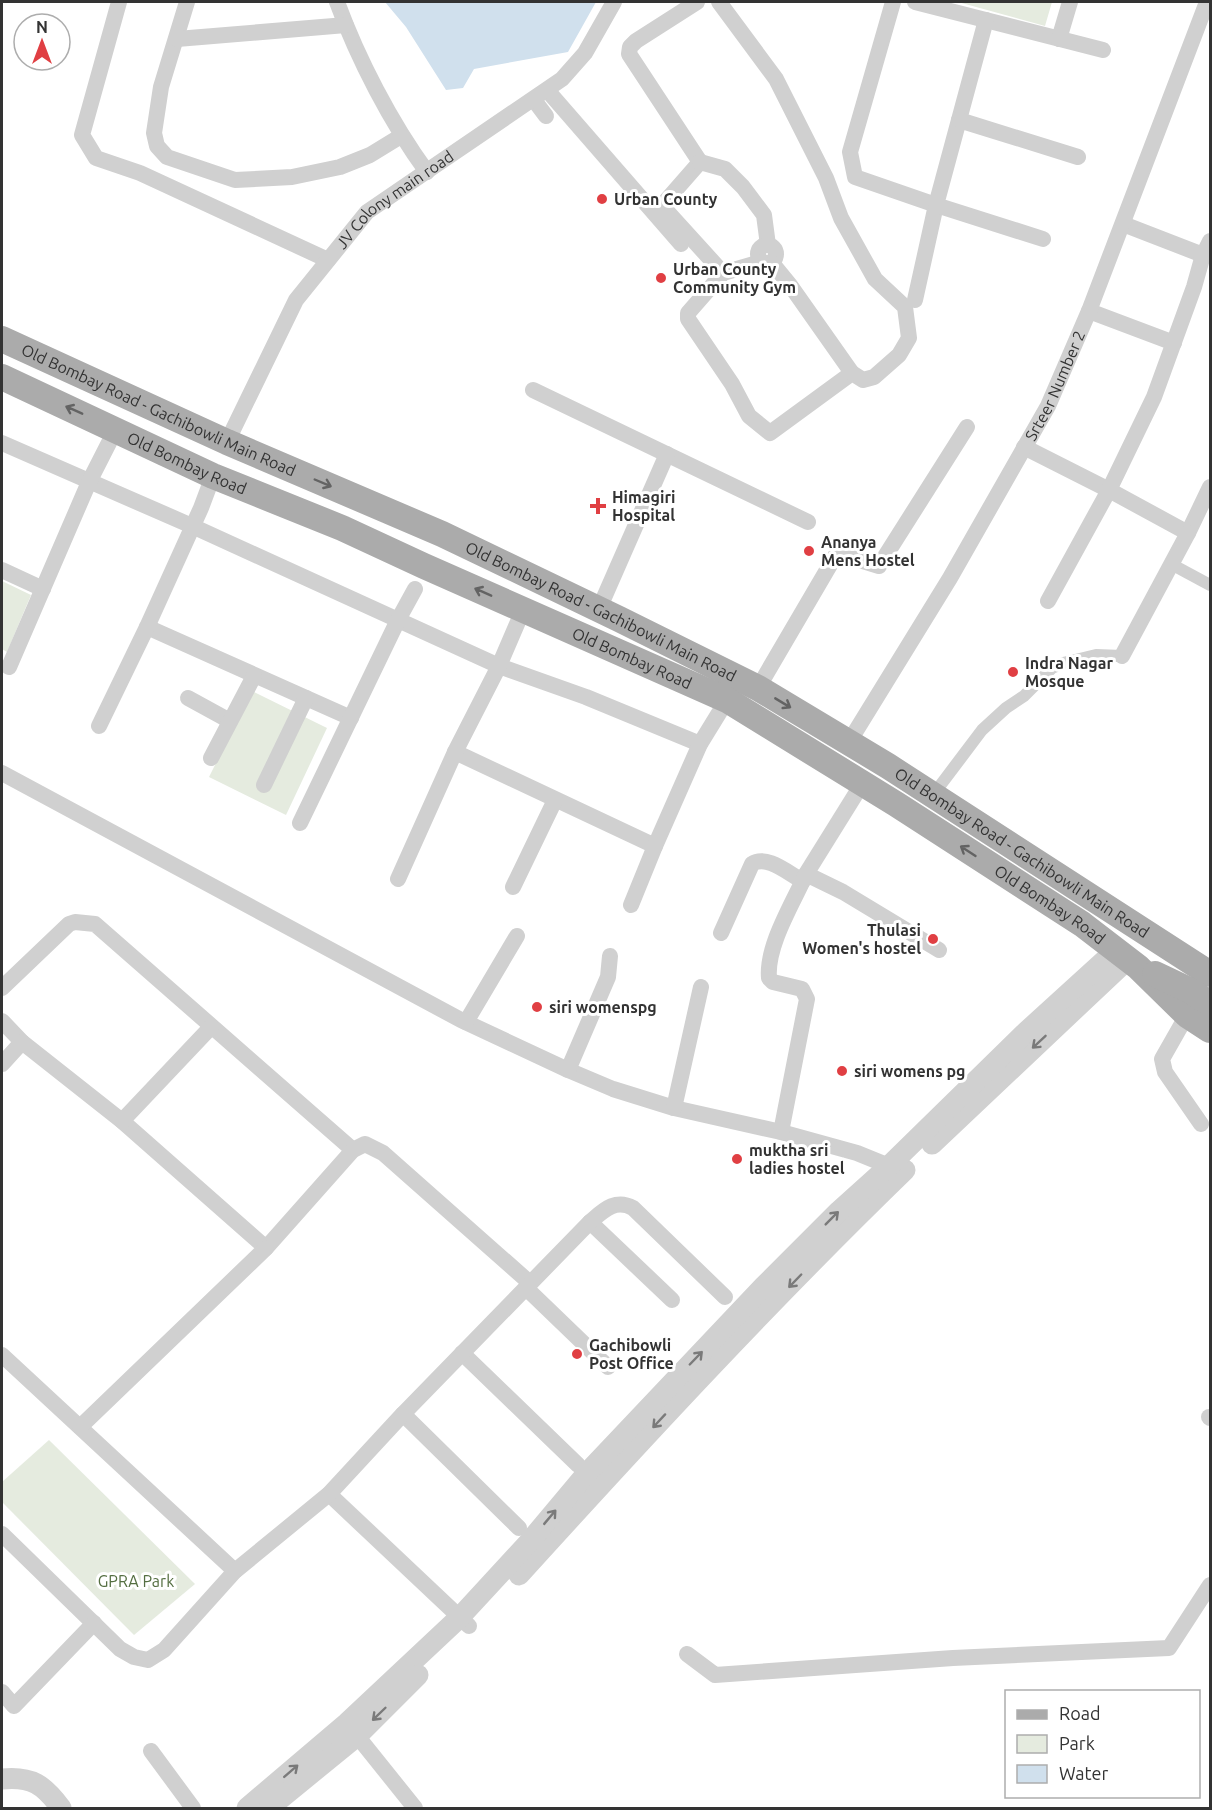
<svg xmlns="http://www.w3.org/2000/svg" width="1212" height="1810" viewBox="0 0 1212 1810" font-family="Ubuntu,sans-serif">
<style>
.green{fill:#e5ebdf}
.water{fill:#d0e0ed}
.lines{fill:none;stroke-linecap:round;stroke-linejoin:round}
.pedestrian{stroke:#d0d0d0;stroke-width:12}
.minor{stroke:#d0d0d0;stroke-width:16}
.tertiary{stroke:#d0d0d0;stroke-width:21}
.primary{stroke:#ababab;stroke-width:26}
.oneway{stroke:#636363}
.oneway2{stroke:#7a7a7a}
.poi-dot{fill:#e03f43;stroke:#fff;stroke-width:2}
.labels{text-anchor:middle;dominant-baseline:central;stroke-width:6;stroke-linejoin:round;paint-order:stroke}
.poi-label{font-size:16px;font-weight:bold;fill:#333;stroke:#fff;text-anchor:start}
.street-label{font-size:16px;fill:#333;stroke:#fff}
.park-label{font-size:16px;fill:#546e41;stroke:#fff}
</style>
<rect width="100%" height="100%" fill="#fff"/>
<g class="green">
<polygon points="958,2 1052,2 1045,26"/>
<polygon points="2,581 31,595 7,652 2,649"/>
<polygon points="252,691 327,728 286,815 209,777"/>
<polygon points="49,1440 195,1584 134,1635 2,1502 2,1482"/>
</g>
<polygon class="water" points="385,2 596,2 568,52 474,69 463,88 446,90 406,27"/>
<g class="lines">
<g class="pedestrian">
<polyline points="1171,564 1210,585"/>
<polyline points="933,795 982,730 1006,708 1024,696 1052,668 1063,663 1096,655 1122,656"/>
</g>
<g class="minor">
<polyline points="119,2 82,135 96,158 140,173 328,260"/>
<polyline points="187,2 161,87 154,133 157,146 167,157 235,180 292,177 340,167 370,155 401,136"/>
<path d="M337 2C358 59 391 123 427 172"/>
<polyline points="697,2 636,41 630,47 629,54 700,162 665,202 665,209 723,273 688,313 688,319 732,384 749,416 770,433 852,373 863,380 874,377 899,355 909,338 905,307 875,279 841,218 826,178 776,79 719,2"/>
<polyline points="893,2 850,152 855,177 936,205 915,300"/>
<polyline points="915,2 1103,50"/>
<polyline points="986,20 936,205 1043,239"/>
<polyline points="177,39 346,25"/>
<polyline points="1059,39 1070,2"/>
<polyline points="547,90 681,244"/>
<polyline points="534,100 546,116"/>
<polyline points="959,120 1078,157"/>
<polyline points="700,162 725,169 743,187 764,215 768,245"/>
<polyline points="1123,224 1203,255"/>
<circle cx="767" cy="254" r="9"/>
<polyline points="772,263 790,285 852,373"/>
<polyline points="723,273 761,262"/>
<polyline points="1089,311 1174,343"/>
<polyline points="533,390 808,522"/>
<path id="s1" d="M227 442 296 300 367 212 562 79 585 53 614 2"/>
<polyline points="2,443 192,526 499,666 586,697 700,744"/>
<polyline points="1024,447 1109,490 1188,533 1210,487"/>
<polyline points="2,570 43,589"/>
<polyline points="1048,601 1109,490 1154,397 1194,287 1203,255 1210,241"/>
<polyline points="599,609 667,454"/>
<polyline points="147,627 351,718"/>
<polyline points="1122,656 1188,533"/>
<polyline points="9,667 89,482 116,429"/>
<polyline points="758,688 837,553 879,566 967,427"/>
<polyline points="188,698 230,721"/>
<polyline points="99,726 147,627 201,508 213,476"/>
<path id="s2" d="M849 742 950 578 1048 406 1089 311 1207 2"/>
<polyline points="455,752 655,846"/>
<polyline points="211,758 254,676"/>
<polyline points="2,773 461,1020 568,1070 613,1089 674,1108 781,1132 857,1153 889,1166 897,1173"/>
<polyline points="264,785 306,698"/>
<polyline points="300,823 398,620 415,589"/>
<polyline points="806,874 862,784"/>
<polyline points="398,879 455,752 499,666 523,610"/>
<polyline points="513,887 555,800"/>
<polyline points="631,905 655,846 700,744 727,700"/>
<path d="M721 933 752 864C767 854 789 874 803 881"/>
<polyline points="2,988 69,924 75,922 95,924 353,1150"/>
<polyline points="1187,1015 1162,1059 1165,1072 1201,1124"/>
<polyline points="2,1021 22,1042"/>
<polyline points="466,1022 517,936"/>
<polyline points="2,1064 22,1042 122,1121 266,1248 353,1150 365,1144 383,1153 530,1283"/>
<polyline points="568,1070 608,977 610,956"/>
<polyline points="674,1108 701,987"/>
<polyline points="122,1121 211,1027"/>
<path d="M781 1132 807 999 802 989 773 982 769 978C766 946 793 903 806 874L843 892 939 950"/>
<polyline points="590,1222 672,1300"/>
<polyline points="526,1288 608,1367"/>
<polyline points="462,1353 578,1465"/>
<polyline points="2,1355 235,1571"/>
<polyline points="403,1414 519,1528"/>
<polyline points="1209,1417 1210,1418"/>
<polyline points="80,1427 266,1248"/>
<polyline points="329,1494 469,1626"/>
<path d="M2 1534 120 1649 134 1657 148 1660 164 1650 235 1571 329 1494 403 1414 590 1222C603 1211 615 1198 633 1208L725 1297"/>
<polyline points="687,1654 715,1675 953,1658 1169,1648 1210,1585"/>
<polyline points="2,1692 14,1706 94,1623"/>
<polyline points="350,1727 415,1808"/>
<polyline points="151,1751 193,1808"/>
</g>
<g class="tertiary">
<polyline points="932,1144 1128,959"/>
<path d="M519 1575C644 1437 771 1300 905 1170"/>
<path d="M2 1779C32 1776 44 1785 61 1808"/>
<polyline points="247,1808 347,1723 460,1617 530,1541 587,1473 763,1287 839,1211 889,1166 1027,1031 1116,950"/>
<polyline points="269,1808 357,1736 418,1675"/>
</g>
<g class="primary">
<path id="s3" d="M2 339 227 442 442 534 619 619 758 688 888 766 1210 974"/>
<path id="s4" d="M2 377 213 476 342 528 424 566 727 700 896 804 1082 924 1138 967 1187 1015 1210 1030"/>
<polyline points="1155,974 1193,992 1210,1004"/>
</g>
</g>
<defs><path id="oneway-shaft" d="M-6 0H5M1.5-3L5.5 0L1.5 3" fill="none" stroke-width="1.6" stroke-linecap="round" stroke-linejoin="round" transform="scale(1.5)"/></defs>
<g class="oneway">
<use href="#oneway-shaft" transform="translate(74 410) rotate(-156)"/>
<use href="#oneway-shaft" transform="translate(323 483) rotate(23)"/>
<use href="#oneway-shaft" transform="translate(483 592) rotate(-156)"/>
<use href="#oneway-shaft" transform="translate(783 703) rotate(31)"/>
<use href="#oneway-shaft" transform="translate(968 851) rotate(-147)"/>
</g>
<g class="oneway2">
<use href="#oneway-shaft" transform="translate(1039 1042) rotate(137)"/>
<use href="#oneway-shaft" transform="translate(832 1218) rotate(-45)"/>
<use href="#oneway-shaft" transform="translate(795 1281) rotate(134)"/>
<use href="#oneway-shaft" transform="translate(696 1358) rotate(-46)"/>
<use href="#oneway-shaft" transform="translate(659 1421) rotate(133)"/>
<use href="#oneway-shaft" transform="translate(550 1517) rotate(-50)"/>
<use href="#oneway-shaft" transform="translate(379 1714) rotate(136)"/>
<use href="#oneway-shaft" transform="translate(291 1771) rotate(-41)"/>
</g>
<g class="poi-dot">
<circle cx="602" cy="199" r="6"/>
<circle cx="661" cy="278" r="6"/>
<path d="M595 497h6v6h6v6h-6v6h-6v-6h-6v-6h6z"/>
<circle cx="809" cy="551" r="6"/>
<circle cx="1013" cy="672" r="6"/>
<circle cx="933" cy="939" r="6"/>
<circle cx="537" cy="1007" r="6"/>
<circle cx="842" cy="1071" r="6"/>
<circle cx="737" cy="1159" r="6"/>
<circle cx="577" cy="1354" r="6"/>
</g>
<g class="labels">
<g class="poi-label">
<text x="614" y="199">Urban County</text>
<text x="673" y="269">Urban County<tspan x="673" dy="18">Community Gym</tspan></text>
<text x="612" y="497">Himagiri<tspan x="612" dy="18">Hospital</tspan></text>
<text x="821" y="542">Ananya<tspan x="821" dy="18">Mens Hostel</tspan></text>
<text x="1025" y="663">Indra Nagar<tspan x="1025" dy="18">Mosque</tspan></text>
<text x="921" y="930" text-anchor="end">Thulasi<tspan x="921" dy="18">Women's hostel</tspan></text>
<text x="549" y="1007">siri womenspg</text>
<text x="854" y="1071">siri womens pg</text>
<text x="749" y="1150">muktha sri<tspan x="749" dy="18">ladies hostel</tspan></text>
<text x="589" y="1345">Gachibowli<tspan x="589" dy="18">Post Office</tspan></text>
</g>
<g class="street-label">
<text stroke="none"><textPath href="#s1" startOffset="300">JV Colony main road</textPath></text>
<text stroke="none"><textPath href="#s2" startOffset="412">Srteer Number 2</textPath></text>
<text stroke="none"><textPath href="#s3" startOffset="172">Old Bombay Road - Gachibowli Main Road</textPath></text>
<text stroke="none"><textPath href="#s4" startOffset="204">Old Bombay Road</textPath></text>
<text stroke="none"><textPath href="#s3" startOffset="658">Old Bombay Road - Gachibowli Main Road</textPath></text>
<text stroke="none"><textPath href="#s4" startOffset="690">Old Bombay Road</textPath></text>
<text stroke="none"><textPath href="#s3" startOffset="1144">Old Bombay Road - Gachibowli Main Road</textPath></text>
<text stroke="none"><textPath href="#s4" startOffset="1176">Old Bombay Road</textPath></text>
</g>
<g class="park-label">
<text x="136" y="1581">GPRA Park</text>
</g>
</g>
<rect width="1212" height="1810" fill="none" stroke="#333333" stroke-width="6"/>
<rect x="1005" y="1690" width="195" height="108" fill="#ffffff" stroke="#adadad" stroke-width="1.5"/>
<rect x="1017" y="1710" width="30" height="9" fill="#ababab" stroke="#adadad" stroke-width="1.5"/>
<text x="1059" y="1720" font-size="18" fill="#333333">Road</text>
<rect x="1017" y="1735" width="30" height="18" fill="#e5ebdf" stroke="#adadad" stroke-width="1.5"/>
<text x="1059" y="1750" font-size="18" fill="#333333">Park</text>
<rect x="1017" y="1765" width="30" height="18" fill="#d0e0ed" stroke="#adadad" stroke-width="1.5"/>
<text x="1059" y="1780" font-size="18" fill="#333333">Water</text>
<g transform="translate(42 42)"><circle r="28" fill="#ffffff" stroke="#adadad" stroke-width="1.5"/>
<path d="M0-4.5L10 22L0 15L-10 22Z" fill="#e03f43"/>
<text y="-9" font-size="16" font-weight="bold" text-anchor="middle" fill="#333333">N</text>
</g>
</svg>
